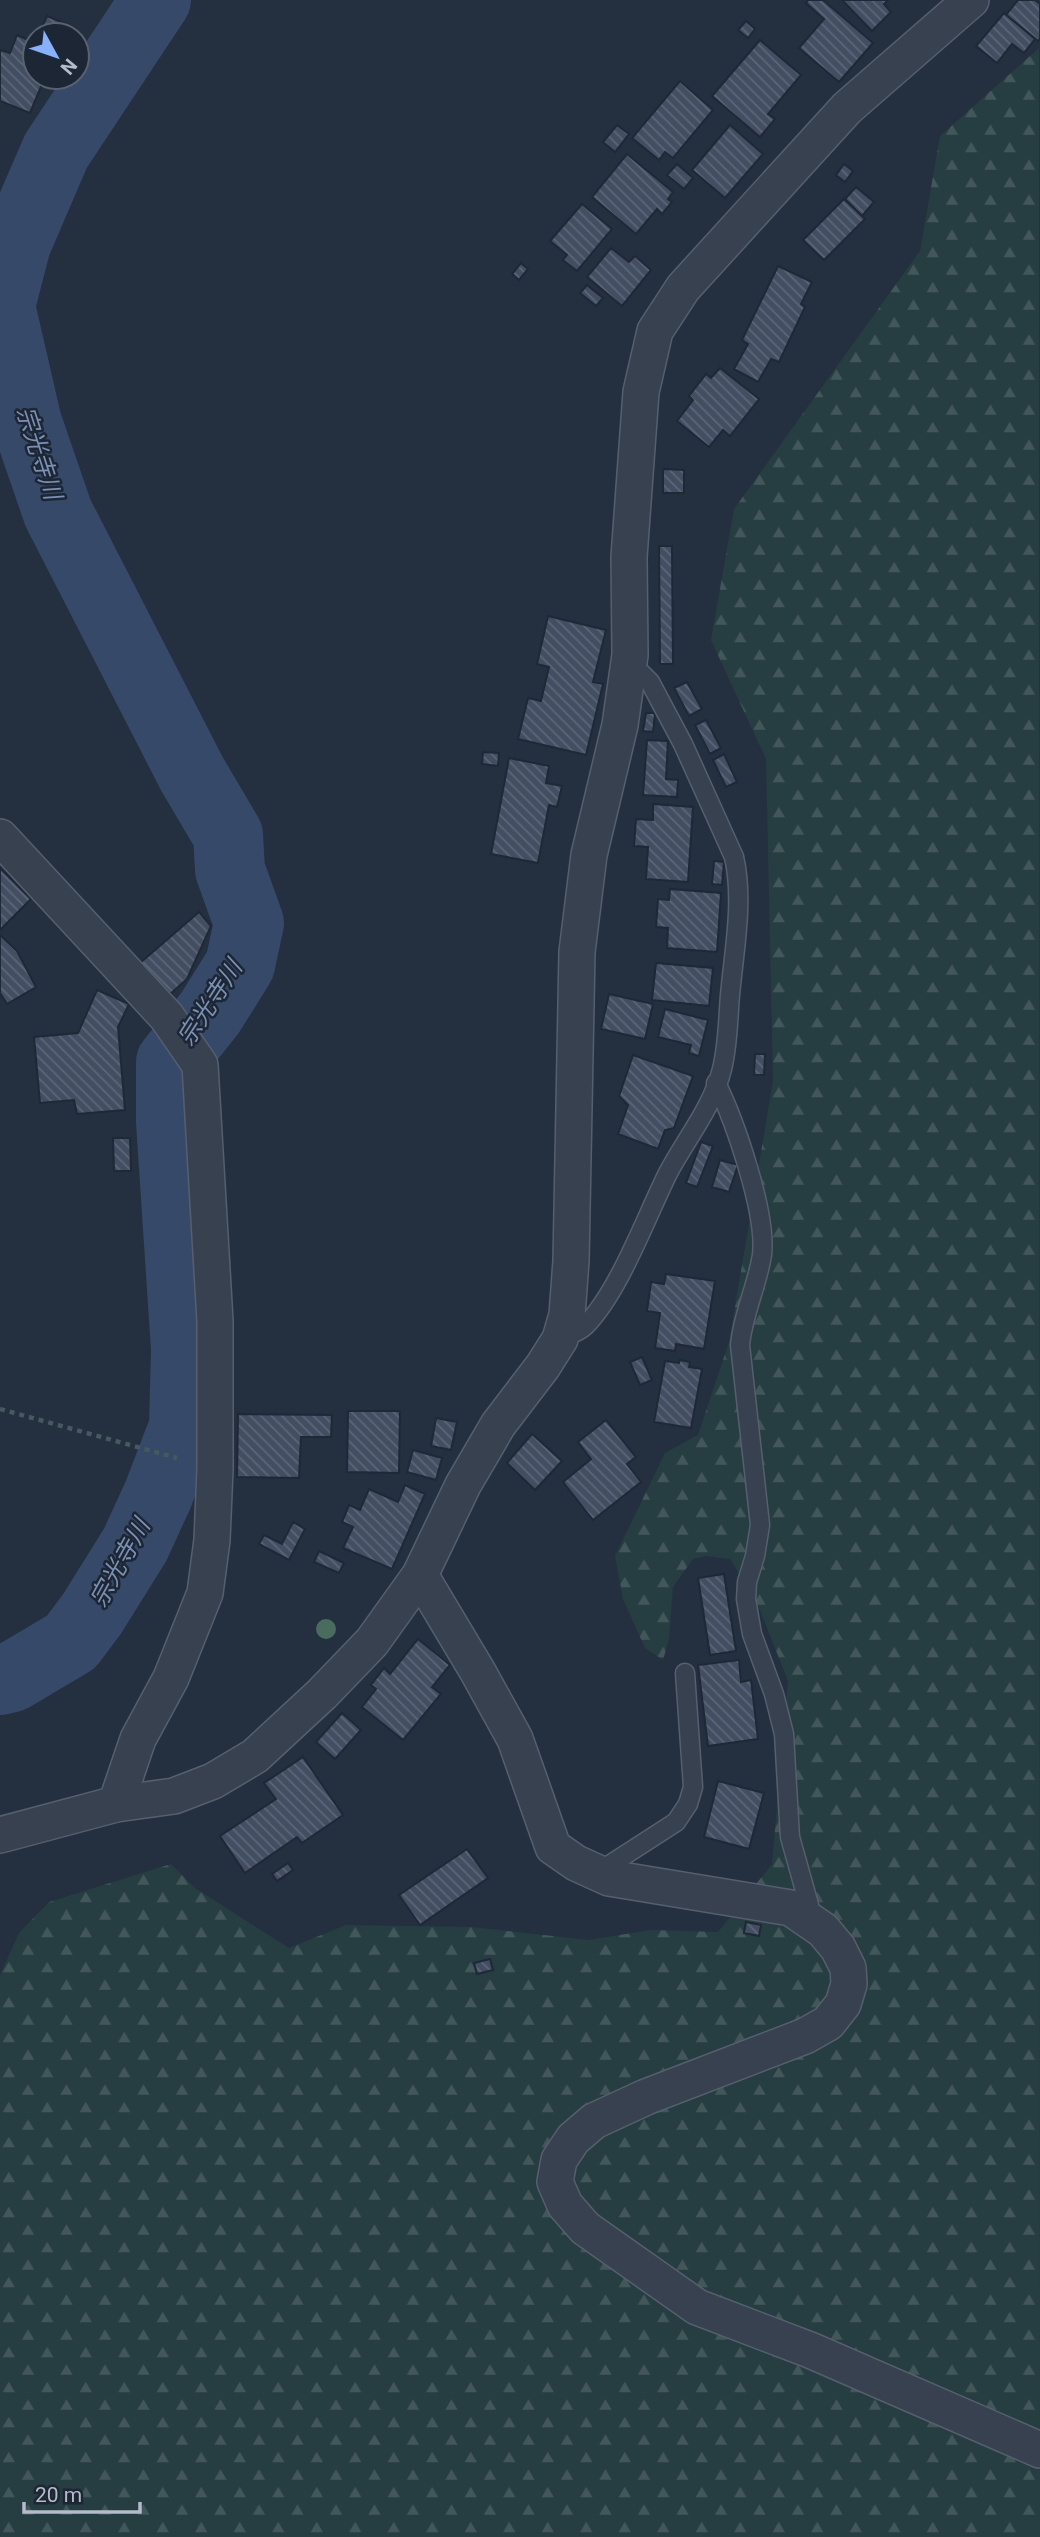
<svg xmlns="http://www.w3.org/2000/svg" width="1040" height="2537" viewBox="0 0 1040 2537" font-family="Roboto,'Noto Sans JP',sans-serif">
<style>
.forest{fill:url(#forest-firs)}
.lines{fill:none;stroke-linecap:round;stroke-linejoin:round}
.river{stroke:#374968;stroke-width:70}
.building{fill:url(#building-back-hatch);stroke:#1f2837;stroke-width:2}
.service-casing{stroke:#565f6e;stroke-width:21}
.minor-casing{stroke:#565f6e;stroke-width:38}
.path{stroke:#445a5e;stroke-width:4.5;stroke-dasharray:5 5;stroke-linecap:butt}
.service{stroke:#384150;stroke-width:18}
.minor{stroke:#384150;stroke-width:35}
.tree{fill:#4a6c5f}
.labels{text-anchor:middle;dominant-baseline:central;stroke-width:5;stroke-linejoin:round;paint-order:stroke}
.water-label{font-size:24px;font-style:italic;fill:#7b90b3;stroke:#1d2635}
</style>
<defs>
<pattern id="forest-firs" width="22" height="20" patternUnits="userSpaceOnUse" patternTransform="scale(1.75)"><rect width="22" height="20" fill="#263d41"/><path d="M5 1l3.5 6h-7zM16 11l3.5 6h-7z" fill="#43575b"/></pattern>
<pattern id="building-back-hatch" width="6" height="6" patternUnits="userSpaceOnUse" patternTransform="scale(1.75)"><rect width="6" height="6" fill="#434e62"/><path d="M-1 5l2 2M0 0l6 6M5-1l2 2" fill="none" stroke="#5c6677"/></pattern>
</defs>
<rect width="100%" height="100%" fill="#242f40"/>
<polygon class="forest" points="1039,48 1040,2537 0,2537 0,1975 19,1933 49,1902 171,1864 195,1888 289,1948 346,1925 472,1927 588,1940 651,1930 718,1932 772,1864 788,1681 757,1603 730,1559 706,1556 693,1559 673,1587 669,1639 663,1660 645,1648 623,1599 615,1556 665,1453 698,1435 729,1342 773,1081 766,759 711,640 734,509 920,251 940,136"/>
<g class="lines">
<polyline class="river" points="0,1680 12,1677 71,1642 92,1614 135,1545 158,1495 184,1427 186,1349 171,1122 171,1062 210,1013 240,965 249,923 230,870 228,835 192,774 58,513 27,423 0,306 16,244 56,151 156,0"/>
</g>
<g class="building">
<polygon points="808,0 823,0 873,43 839,82 799,48 824,19 806,3"/>
<polygon points="842,0 888,0 884,4 891,12 872,31"/>
<polygon points="1018,0 1035,0 1040,4 1040,39 1038,41 1006,15"/>
<polygon points="1004,13 1035,39 1024,53 1012,44 997,63 976,46"/>
<polygon points="47,16 71,26 68,35 39,34"/>
<polygon points="746,21 755,29 748,38 738,30"/>
<polygon points="17,35 35,43 35,77 45,77 30,113 0,101 0,50 10,53"/>
<polygon points="760,40 801,75 768,114 775,119 760,137 712,96"/>
<polygon points="680,81 713,110 673,158 665,152 659,160 632,138"/>
<polygon points="617,125 629,134 615,152 603,142"/>
<polygon points="730,125 763,154 725,198 692,170"/>
<polygon points="627,154 673,192 668,199 672,202 662,214 657,209 636,234 592,197"/>
<polygon points="677,164 693,178 684,189 667,175"/>
<polygon points="844,164 853,171 845,182 836,175"/>
<polygon points="856,187 874,202 862,216 845,199"/>
<polygon points="844,199 865,219 824,260 803,240"/>
<polygon points="582,204 612,229 577,271 563,260 567,255 550,241"/>
<polygon points="611,248 629,262 635,256 651,270 622,306 587,277"/>
<polygon points="521,263 528,269 519,280 512,274"/>
<polygon points="778,266 812,282 801,304 805,307 779,362 771,359 758,382 734,369 748,344 742,340"/>
<polygon points="587,285 603,298 596,306 580,293"/>
<polygon points="720,368 759,399 730,436 723,430 709,447 677,421 693,400 689,396 706,374 711,378"/>
<polygon points="663,469 684,470 684,493 663,493"/>
<polygon points="659,546 672,546 673,664 660,664"/>
<polygon points="548,616 606,630 593,682 603,684 586,755 518,739 528,698 541,701 549,667 537,664"/>
<polygon points="687,682 702,709 689,716 674,688"/>
<polygon points="646,713 655,713 653,732 643,731"/>
<polygon points="706,720 721,748 710,754 695,725"/>
<polygon points="647,740 668,741 666,779 678,780 677,797 643,795"/>
<polygon points="483,752 499,753 498,766 482,764"/>
<polygon points="724,754 737,782 726,787 713,760"/>
<polygon points="509,758 549,766 546,783 562,786 557,807 549,805 538,863 491,854"/>
<polygon points="653,804 693,807 688,882 646,879 648,847 634,846 636,819 653,820"/>
<polygon points="714,861 724,862 722,885 712,884"/>
<polygon points="0,868 31,899 0,930"/>
<polygon points="670,889 721,893 717,952 667,948 668,928 656,927 658,899 669,900"/>
<polygon points="199,912 211,926 187,979 168,996 140,963"/>
<polygon points="0,935 17,951 36,987 7,1004 0,993"/>
<polygon points="656,963 713,968 709,1006 652,1000"/>
<polygon points="97,990 129,1004 118,1027 125,1110 77,1114 74,1100 40,1103 34,1037 78,1033"/>
<polygon points="609,994 653,1004 645,1039 601,1029"/>
<polygon points="665,1009 708,1020 699,1056 689,1053 691,1045 658,1037"/>
<polygon points="755,1054 765,1054 764,1075 754,1075"/>
<polygon points="633,1055 693,1076 674,1128 665,1130 658,1149 618,1134 628,1105 619,1096"/>
<polygon points="113,1138 130,1138 131,1171 114,1171"/>
<polygon points="701,1142 713,1146 697,1187 686,1183"/>
<polygon points="720,1160 738,1165 729,1192 712,1187"/>
<polygon points="666,1274 715,1281 704,1349 676,1344 675,1351 655,1348 660,1313 647,1311 651,1282 664,1284"/>
<polygon points="642,1357 652,1380 640,1385 630,1362"/>
<polygon points="680,1360 690,1362 689,1367 702,1369 691,1428 654,1422 665,1361 679,1363"/>
<polygon points="348,1411 400,1411 399,1473 347,1472"/>
<polygon points="238,1414 332,1415 331,1437 301,1437 299,1478 237,1477"/>
<polygon points="436,1418 457,1422 451,1450 431,1446"/>
<polygon points="606,1420 636,1457 627,1464 641,1482 593,1520 563,1482 591,1459 578,1442"/>
<polygon points="532,1434 562,1461 535,1490 507,1463"/>
<polygon points="413,1450 442,1458 436,1480 407,1472"/>
<polygon points="405,1485 425,1494 392,1569 343,1548 353,1527 342,1522 349,1505 360,1510 369,1489 398,1502"/>
<polygon points="293,1522 305,1529 289,1560 259,1544 264,1535 282,1544"/>
<polygon points="319,1551 344,1563 339,1573 314,1562"/>
<polygon points="724,1574 736,1651 710,1655 698,1578"/>
<polygon points="418,1639 450,1665 432,1687 441,1694 403,1740 362,1707 376,1689 371,1685 384,1668 390,1674"/>
<polygon points="739,1660 741,1682 751,1680 758,1739 708,1746 698,1665"/>
<polygon points="342,1713 361,1730 335,1759 316,1742"/>
<polygon points="303,1757 343,1815 302,1843 297,1837 245,1873 220,1836 276,1799 264,1783"/>
<polygon points="718,1781 764,1793 749,1849 704,1837"/>
<polygon points="467,1849 488,1878 420,1925 399,1895"/>
<polygon points="288,1863 293,1870 277,1881 272,1874"/>
<polygon points="746,1922 761,1925 759,1936 744,1933"/>
<polygon points="490,1959 493,1970 477,1974 474,1963"/>
</g>
<g class="lines">
<g class="service-casing">
<g id="service">
<path d="M716 1083C735 1121 767 1214 762 1255 757 1286 743 1314 740 1345L760 1525 755 1556 747 1582 746 1599 752 1634 774 1694 784 1734 790 1837 809 1905V1919"/>
<path d="M561 1338C569 1335 579 1332 585 1326 619 1292 646 1217 668 1173 686 1139 713 1106 722 1069 728 1045 728 1019 730 995 734 951 744 900 734 857L683 744 650 682 629 661"/>
<polyline points="597,1873 676,1822 688,1804 693,1787 685,1673"/>
</g>
</g>
<g class="minor-casing">
<g id="minor">
<polyline points="0,837 167,1017 200,1065 215,1321 215,1469 212,1540 205,1593 171,1678 138,1739 116,1804"/>
<polyline points="420,1575 478,1672 515,1739 553,1847 576,1863 609,1878 791,1908 823,1930 838,1948 848,1968 849,1984 843,2004 828,2023 805,2036 646,2097 594,2121 573,2139 559,2160 555,2182 565,2205 585,2228 697,2307 810,2350 1040,2450"/>
<polyline points="0,1835 116,1804 174,1796 213,1781 255,1756 322,1694 372,1642 420,1575 463,1485 498,1425 543,1366 560,1339 567,1315 571,1261 577,952 589,855 620,725 630,655 629,557 641,392 655,331 683,288 847,108 971,0"/>
</g>
</g>
<polyline class="path" points="0,1409 177,1458"/>
<use href="#service" class="service"/>
<use href="#minor" class="minor"/>
</g>
<circle class="tree" cx="326" cy="1629" r="10"/>
<g class="labels">
<g class="water-label">
<text transform="translate(39 453) rotate(72)">宗光寺川</text>
<text transform="translate(210 1003) rotate(-57)">宗光寺川</text>
<text transform="translate(120 1563) rotate(-61)">宗光寺川</text>
</g>
</g>
<g transform="translate(56 56) rotate(130)"><circle r="33" fill="#1d2635" stroke="#596271" stroke-width="2"/>
<path d="M0-5L12 26L0 18L-12 26Z" fill="#88b0fc"/>
<text y="-10" font-size="19" font-weight="bold" text-anchor="middle" fill="#b4bccb">N</text>
</g>
<path d="M24 2502v10h116v-10" fill="none" stroke="#b4bccb" stroke-width="3.5"/>
<text x="35" y="2502" font-size="21" fill="#b4bccb" stroke="#1d2635" stroke-width="5" paint-order="stroke">20 m</text>
</svg>
